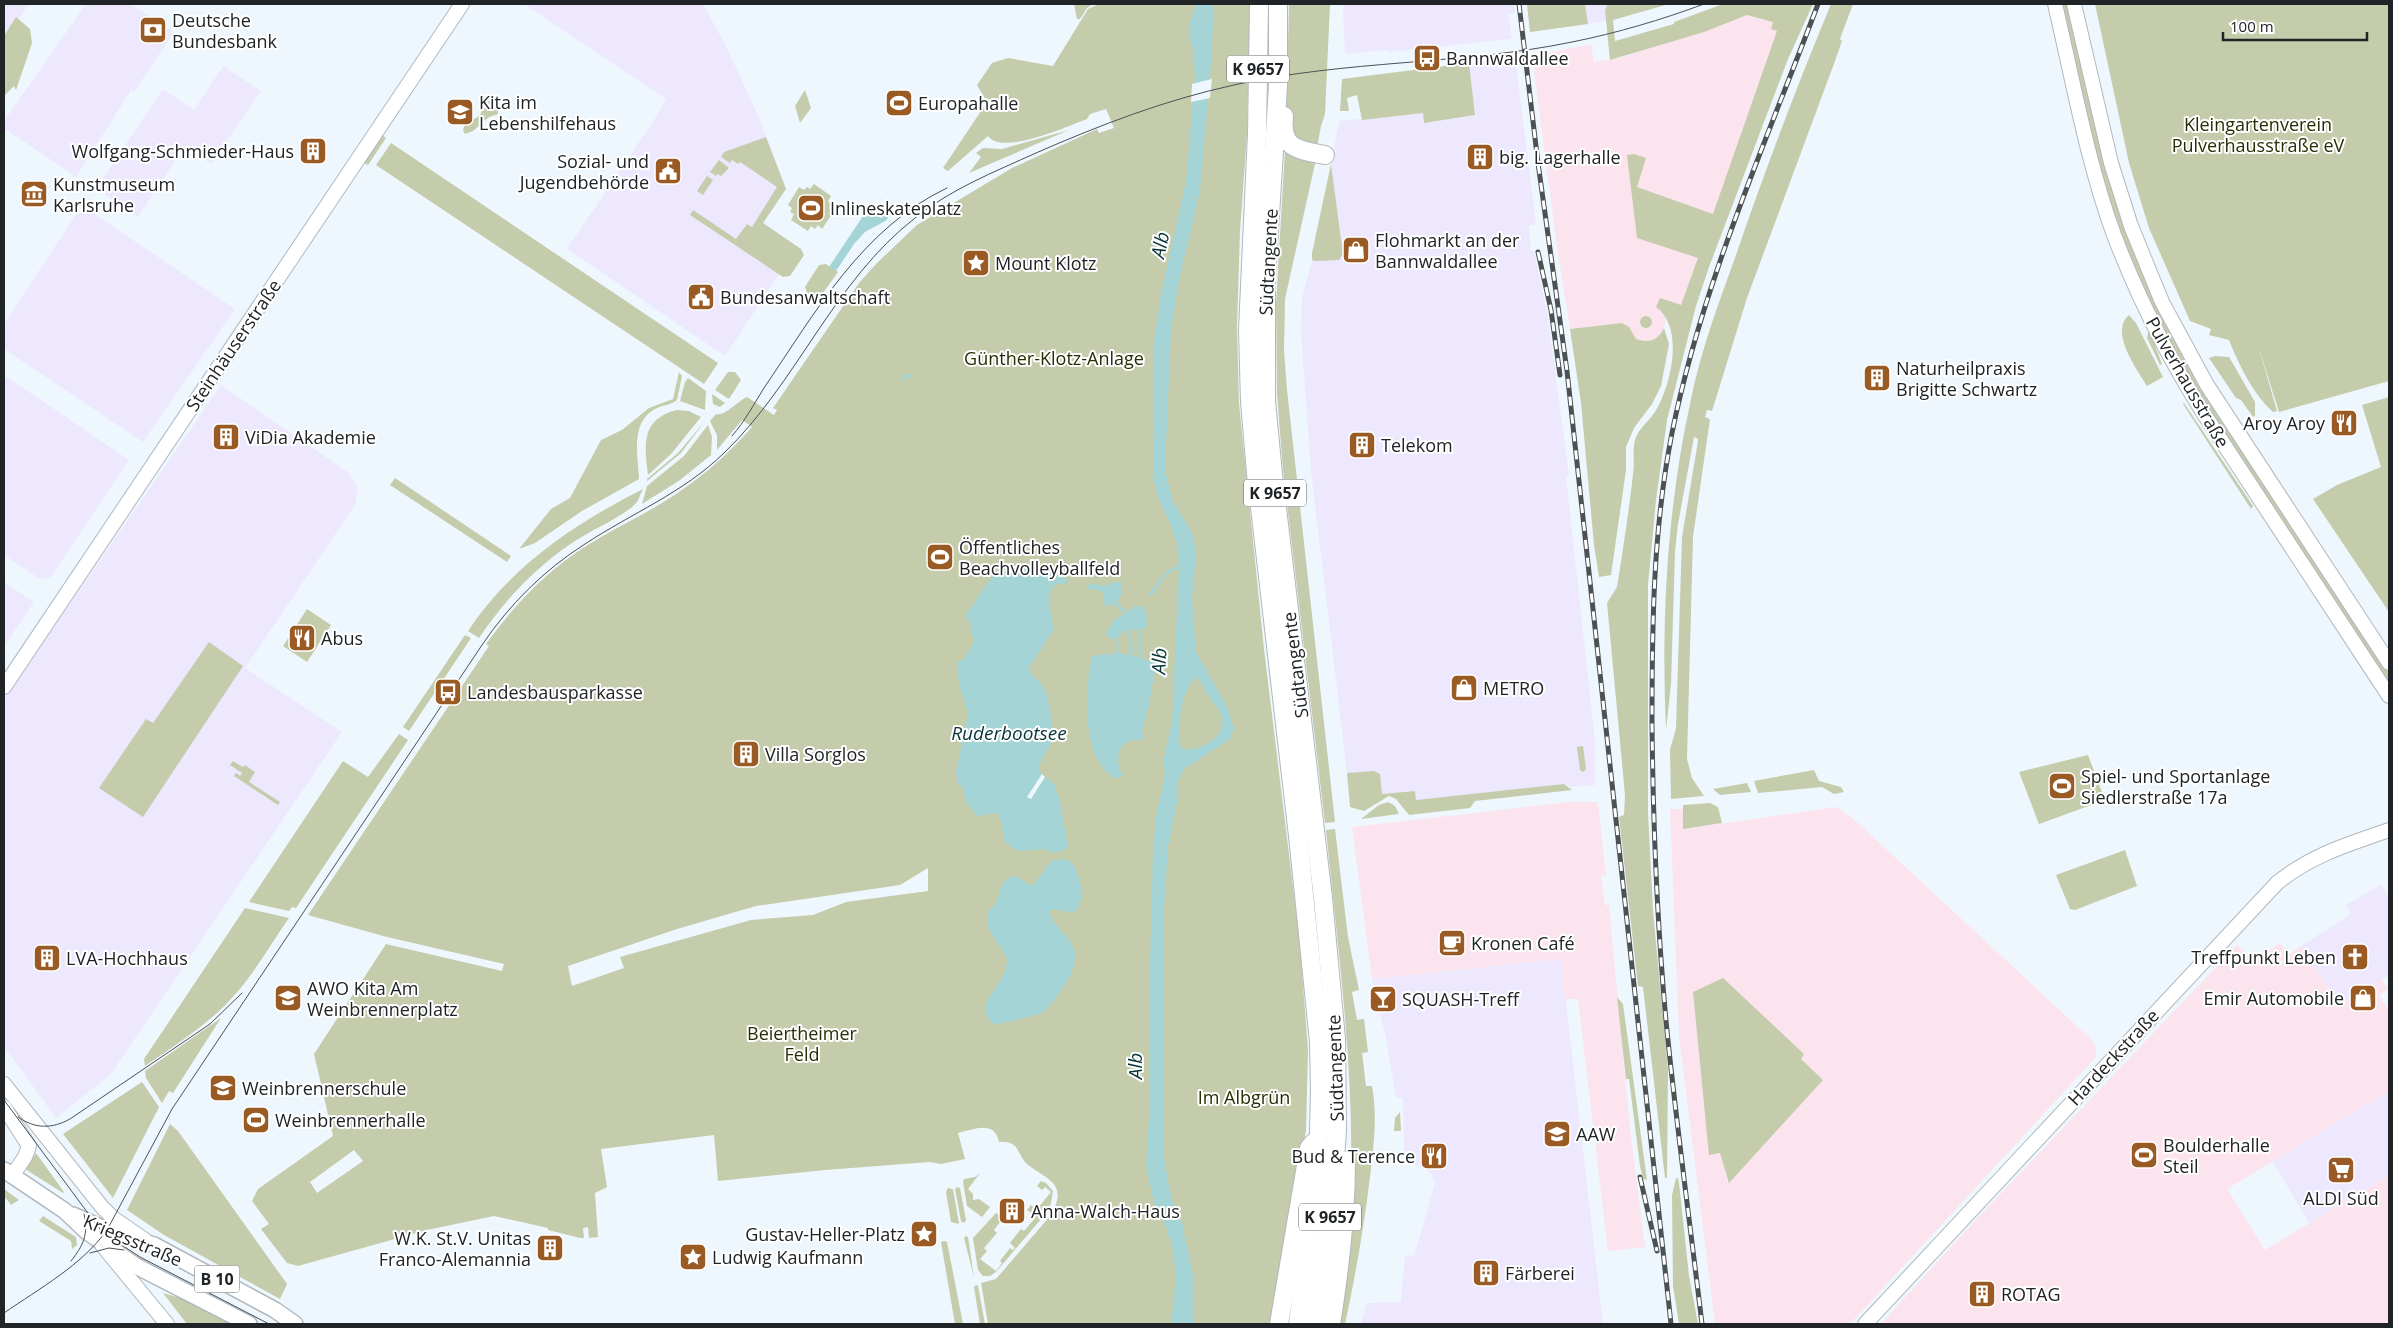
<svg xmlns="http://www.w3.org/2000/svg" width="2393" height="1328" viewBox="0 0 2393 1328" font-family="'Open Sans',sans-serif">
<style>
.commercial{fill:#ede8fe}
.industrial{fill:#fce4ef}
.green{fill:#c4ccab;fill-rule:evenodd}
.water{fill:#a5d4d6;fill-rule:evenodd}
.pier{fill:#eef7fe}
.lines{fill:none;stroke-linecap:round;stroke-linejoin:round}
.stream{stroke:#a5d4d6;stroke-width:3}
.secondary-casing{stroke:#b0b8bf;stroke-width:16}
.primary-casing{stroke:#b0b8bf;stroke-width:18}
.highway-casing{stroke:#b0b8bf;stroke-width:20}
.secondary{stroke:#fff;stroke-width:14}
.primary{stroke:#fff;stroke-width:15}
.highway{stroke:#fff;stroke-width:18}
.tram{stroke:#4c5154;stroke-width:1}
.rail-casing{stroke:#4c5154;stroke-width:5}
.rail{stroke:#fff;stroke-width:3;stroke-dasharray:9;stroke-linecap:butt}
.labels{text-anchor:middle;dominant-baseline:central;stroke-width:4;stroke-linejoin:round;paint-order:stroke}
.shield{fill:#fff;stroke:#636667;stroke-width:1}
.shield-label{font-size:16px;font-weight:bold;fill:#202426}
.poi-label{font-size:18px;fill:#202426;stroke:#fff;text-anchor:start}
.park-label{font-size:18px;fill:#272e03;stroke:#fff}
.street-label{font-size:18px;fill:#202426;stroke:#fff}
.water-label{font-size:19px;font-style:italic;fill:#073538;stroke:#fff}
</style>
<rect width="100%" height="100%" fill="#eef7fe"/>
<g class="commercial">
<polygon points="4,4 29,4 4,40"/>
<polygon points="86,4 130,4 174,32 134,92 131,90 76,177 4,128 4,121"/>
<polygon points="524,4 703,4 726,46 757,113 786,189 763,223 797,247 725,356 567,249 654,120 666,99"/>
<polygon points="1343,4 1514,4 1515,12 1508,14 1512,39 1388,52 1386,50 1345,54"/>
<polygon points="1527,4 1608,4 1605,10 1606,21 1530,32"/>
<polygon points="1515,57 1536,224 1529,226 1531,251 1534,251 1547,311 1569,475 1566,476 1595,741 1595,785 1570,787 1564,784 1416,800 1415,791 1381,794 1380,775 1374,771 1347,773 1311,471 1301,333 1302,298 1312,260 1339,260 1343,254 1331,164 1339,121 1423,113 1425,123 1475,115 1469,63"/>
<polygon points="223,66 261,91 211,164 185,146 138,217 107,196 102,189 103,178 163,89 194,110"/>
<polygon points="83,211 93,213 235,309 143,442 4,349 4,324 75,216"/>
<polygon points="7,377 129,460 51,577 40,579 4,555 4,381"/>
<polygon points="221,385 349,473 358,488 355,505 245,668 342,732 111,1074 56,1118 4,1047 4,699"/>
<polygon points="4,582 34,602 4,646"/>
<polygon points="2381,884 2389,897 2389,975 2339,1006 2301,946 2351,914 2346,905"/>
<polygon points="1561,959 1603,1324 1361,1324 1367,1303 1401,1302 1405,1255 1414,1256 1435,1183 1432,1174 1404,1157 1403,1098 1396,1097 1386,1038 1372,979"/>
<polygon points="2389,1091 2389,1175 2309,1223 2272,1160"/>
</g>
<g class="industrial">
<polygon points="1747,15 1774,22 1790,23 1680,320 1664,313 1666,321 1663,330 1658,338 1650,341 1636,339 1622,323 1570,329 1557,247 1532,56 1591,44 1594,62 1620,58"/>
<polygon points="1569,802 1598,802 1606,875 1601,876 1605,905 1609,905 1630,1128 1645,1247 1608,1251 1578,999 1565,999 1561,959 1372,979 1352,827"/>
<polygon points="1837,807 1858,823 2093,1041 2096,1049 2096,1057 1850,1324 1715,1324 1679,1036 1670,809 1683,809 1683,829"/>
<polygon points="2280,942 2289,954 2301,946 2339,1006 2382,979 2388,990 2379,995 2389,1011 2389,1091 2227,1189 2265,1250 2389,1175 2389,1324 1881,1324 1969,1227 2237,945 2256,962"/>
</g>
<g class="green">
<polygon points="1074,4 1093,4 1087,8 1080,19 1077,19"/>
<path d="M1099 4H1250L1247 134 1240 231 1237 328 1239 403 1264 649 1300 945 1308 1050 1306 1130 1273 1324H988L981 1283 996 1279 1051 1215C1069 1183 1047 1180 1027 1164 1017 1155 1020 1140 999 1142 995 1120 974 1129 958 1133L965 1159 941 1164 930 1162 825 1170 718 1181 714 1135 601 1149 607 1187 595 1193 598 1237 589 1238 588 1227 583 1228 584 1238H580L548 1230V1228L494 1216 427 1230 298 1266 287 1263 261 1229 269 1224 252 1201 258 1189 333 1136 314 1054 386 944 502 971 504 964 387 937 308 915 489 646 486 644C510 611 537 581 570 557 599 536 632 521 662 503 696 482 726 457 752 427L742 420 717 450V435L710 421 716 414C726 416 736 402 747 397L774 415 777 410 773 408 859 283 877 263 917 225 1012 168 1097 129 1099 133 1114 128 1106 109 1090 114 1087 119C1068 126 1002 156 988 136L948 171 943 168 987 102 977 85 992 63 1008 58 1053 66 1088 9ZM928 868V891L846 902 813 915 751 920 620 957 624 968 572 986 568 966 677 929 756 906 900 885ZM354 1150 363 1161 317 1193 310 1182Z"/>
<polygon points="1289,4 1330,4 1325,114 1321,126 1317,148 1299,145 1286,124"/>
<polygon points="1527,4 1585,4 1588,24 1530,32"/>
<path d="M1608 4H1669L1613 20 1615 41 1674 24V22L1723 4H1813L1788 59 1709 267 1696 306 1667 420 1656 500 1648 585V812L1653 911 1668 1070 1667 1178H1665L1643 987 1638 986 1619 817 1624 815 1625 795 1607 603 1617 587C1623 549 1629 511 1633 474 1635 462 1632 451 1635 440 1638 429 1649 421 1655 412 1671 386 1685 328 1656 307L1660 298 1681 305 1698 258 1637 238 1627 155 1634 154 1646 158 1637 187 1713 214 1777 31 1771 29 1773 22 1747 15 1704 32 1610 60 1605 10Z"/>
<path d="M1831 4H1853L1840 39 1842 41 1835 61 1747 298 1712 411 1707 410 1705 417 1710 419 1693 537 1687 759 1692 778 1704 796 1671 799 1670 750 1676 728 1682 537 1697 447 1698 439 1694 437 1678 524 1675 551 1671 684 1666 730C1661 619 1667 508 1691 399 1701 350 1719 302 1736 255 1765 170 1797 86 1831 4Z"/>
<polygon points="2060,4 2067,4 2106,163 2176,341 2198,383 2389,673 2389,684 2225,436 2170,346 2131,261 2112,210 2098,162"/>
<path d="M2095 4H2389V381L2279 412 2258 345 2277 411 2273 412C2253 394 2239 365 2229 340L2209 335 2211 329 2190 321 2149 228 2129 163Z"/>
<polygon points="16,17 30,29 32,43 16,90 14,86 4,96 4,36"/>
<polygon points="1469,63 1475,115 1424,123 1423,113 1362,120 1357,95 1347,98 1349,111 1340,111 1342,79"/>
<polygon points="805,90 811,108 800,123 795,106"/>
<path d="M484 101H490L498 106V114L489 117 473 131 465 134 463 130 465 124C479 115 481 120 484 101Z"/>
<polygon points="1069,130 969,173 981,157 976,153 983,148 1002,149"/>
<polygon points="381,134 386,138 368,165 362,162"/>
<polygon points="766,137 786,189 763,223 801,249 804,255 790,276 783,277 690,215 693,210 736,239 747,224 752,227 777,187 740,162 738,164 732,160 730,163 721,157 724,152"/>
<polygon points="391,143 718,363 704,384 376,165"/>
<polygon points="1285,150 1316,159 1285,299 1284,351 1287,390 1335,822 1325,823 1283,470 1277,394 1276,303"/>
<polygon points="719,160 729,168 721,176 717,174 716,176 710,172"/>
<polygon points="1331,164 1343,254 1339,260 1315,261 1312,260 1312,253"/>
<polygon points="707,176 713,180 703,195 697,191"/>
<polygon points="814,184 831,196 828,201 831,204 829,208 834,211 822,229 818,225 815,229 811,226 808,231 791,220 794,214 790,212 792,208 788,205 799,187 804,190 807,187 810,189"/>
<polygon points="826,264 838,272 818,300 807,293 805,287 819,265"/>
<path d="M2129 315 2136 323 2163 377 2147 386C2137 369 2109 332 2129 315Z"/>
<circle cx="1646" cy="322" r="6"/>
<path d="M1622 323 1629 327 1636 339C1649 343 1658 341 1664 328L1669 344 1661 386 1652 404 1634 428 1626 447V470L1611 575 1599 577 1594 545 1581 403 1570 329Z"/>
<polygon points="2149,329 2162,364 2160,365 2147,338"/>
<polygon points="2215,356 2229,357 2255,402 2255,416 2253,417 2241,400 2236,398 2209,358"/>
<path d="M679 372 682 376 677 400C671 405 662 405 655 409 630 423 638 456 639 479L582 511 535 543 519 549 551 509 570 498 601 440 622 430 649 408 673 399Z"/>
<polygon points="728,372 735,372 741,380 729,399 715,390"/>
<polygon points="688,378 706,391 705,410 680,401 685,382"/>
<polygon points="712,394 725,403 720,407 713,404"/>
<polygon points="2389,397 2389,612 2313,499 2337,485 2381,467 2362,405"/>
<polygon points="2184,403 2253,506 2251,509 2183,404"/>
<path d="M677 410 689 411 701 417 671 454 648 475C644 444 641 419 677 410Z"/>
<polygon points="705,421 681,453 647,481 647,479 678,453"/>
<polygon points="708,425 712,437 711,455 680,480 642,504 647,486 684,456"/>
<polygon points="395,478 511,556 507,562 390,485"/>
<path d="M643 489 637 502 631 508C612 522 589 531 569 545 533 570 503 602 479 638L468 631C511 566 574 524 643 489Z"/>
<polygon points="307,609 331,625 307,662 283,646"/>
<polygon points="465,635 471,638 409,731 403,727"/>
<polygon points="209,642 243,666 143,817 99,788 146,719 153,723"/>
<polygon points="399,734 408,740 296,908 292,907 289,911 249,902 343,761 368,777"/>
<polygon points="1583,746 1586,769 1583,772 1580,770 1577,747"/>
<polygon points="2088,755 2105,800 2039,824 2019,772"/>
<polygon points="233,761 243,767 245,765 255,772 249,782 280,802 278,805 234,776 236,773 240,776 242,773 230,765"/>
<polygon points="1814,770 1819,781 1841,787 1844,792 1834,794 1822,787 1758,793 1754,781"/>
<polygon points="1374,771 1380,774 1382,794 1415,791 1416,800 1564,784 1572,790 1475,801 1470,808 1409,815 1396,799 1389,796 1364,811 1350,807 1347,773"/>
<polygon points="1747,783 1751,792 1720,795 1713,789"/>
<polygon points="1388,802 1395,806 1399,814 1361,819 1379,805"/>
<polygon points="1710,803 1718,807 1722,823 1683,829 1683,805"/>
<path d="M1335 829 1348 937 1359 990 1352 992 1357 1020 1364 1019 1368 1052 1362 1053 1366 1086H1372C1378 1118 1373 1152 1369 1185 1363 1232 1355 1278 1345 1324H1336C1341 1278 1349 1231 1351 1185 1354 1067 1338 948 1326 830Z"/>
<polygon points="2125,850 2137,886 2075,910 2070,909 2056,875"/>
<path d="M245 908 289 918C270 945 253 976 230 1000 206 1026 174 1046 145 1066L144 1059Z"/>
<polygon points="1723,978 1804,1054 1801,1059 1823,1080 1729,1183 1720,1153 1709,1155 1693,992"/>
<polygon points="1617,997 1623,1004 1647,1180 1643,1179 1640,1166 1629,1079 1626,1079"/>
<polygon points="221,1018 173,1093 169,1091 162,1103 146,1078 145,1071"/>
<polygon points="142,1082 159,1107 113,1198 63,1134"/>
<polygon points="1400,1112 1401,1131 1394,1131 1395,1118"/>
<polygon points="170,1124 178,1131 287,1284 280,1299 164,1235 127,1210"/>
<polygon points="36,1153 64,1192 63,1193 25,1169"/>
<polygon points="980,1173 968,1189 973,1194 973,1200 979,1199 990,1207 982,1217 967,1206 963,1182 964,1179 975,1177"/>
<polygon points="1676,1178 1678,1178 1679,1183 1689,1276 1698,1324 1679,1324 1673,1286 1672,1195"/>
<polygon points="1041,1181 1046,1183 1053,1191 1051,1203 1047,1212 996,1272 990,1276 983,1276 978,1270 973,1238 996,1213 1003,1218 994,1230 997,1233 984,1248 987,1251 980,1259 996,1271 1002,1263 1000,1261 1010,1248 1013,1250 1015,1248 1010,1243 1021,1229 1024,1231 1036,1217 1027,1210 1031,1205 1037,1209 1051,1192 1045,1187 1042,1190 1037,1186"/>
<polygon points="957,1187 960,1188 966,1220 964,1223 961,1221 955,1189"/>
<polygon points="948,1188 953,1189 959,1224 951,1222 946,1192"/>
<polygon points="4,1189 19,1200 11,1205 4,1196"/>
<polygon points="43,1216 76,1237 77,1245 72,1249 71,1241 39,1221"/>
<polygon points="966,1236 968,1237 974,1277 964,1238"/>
<polygon points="944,1241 947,1242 963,1324 955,1324 941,1242"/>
<polygon points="976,1285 978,1286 985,1324 980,1324 974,1287"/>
<polygon points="163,1293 187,1300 233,1324 187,1324"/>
</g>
<g class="water">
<path d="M1196 4H1214L1211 64 1200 191 1178 285 1171 331 1165 469 1172 500 1190 529 1194 540 1196 555 1192 599 1196 652 1228 708 1234 730 1230 739 1184 769 1178 781 1177 802 1168 847 1164 911V1158L1171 1196 1182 1223 1194 1279 1193 1324H1171L1176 1277 1172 1245 1163 1219 1155 1206 1146 1167 1150 1103 1149 1001 1153 850 1156 816 1165 774 1163 761 1172 723 1179 564 1177 543 1171 526 1159 500 1153 478V349L1160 299 1186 182 1195 76 1193 49 1189 37 1190 22ZM1194 678C1202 680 1202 686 1206 692 1212 702 1225 713 1222 726 1219 741 1191 756 1180 746 1177 725 1181 696 1194 678Z"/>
<polygon points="890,211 887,220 865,232 854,244 836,271 829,267 863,216 875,214 881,218 886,212"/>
<path d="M1035 564 1055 570 1069 582C1065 585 1059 582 1054 586 1042 597 1055 618 1053 631L1029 668C1031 678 1042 681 1045 690 1049 699 1052 722 1053 732 1054 747 1037 759 1039 772L1054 784 1059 797 1068 847 1063 851 1051 853 1046 849 1018 851 1005 842 999 813 977 816 966 802 963 788 957 782 956 772 968 713 959 685 957 662 963 660 974 643 970 623 965 616 992 576 1000 572Z"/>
<polygon points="1116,582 1121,582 1122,595 1116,603 1105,607 1102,591 1088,589 1089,583 1103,586"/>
<polygon points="1136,606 1141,606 1146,611 1147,625 1145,629 1128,629 1115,639 1109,638 1106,633 1113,621"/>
<path d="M1117 653 1134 656 1156 663 1149 705 1142 730 1144 738C1140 741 1137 739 1132 740 1116 744 1115 763 1123 775L1117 779C1080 762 1085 688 1092 656Z"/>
<path d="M1064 859 1072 862C1080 876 1088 900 1073 913L1055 909 1049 911C1053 924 1061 930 1069 940 1088 963 1057 996 1043 1013 1034 1015 1000 1025 994 1024 973 1009 994 993 1001 979 1004 974 1007 967 1007 960 1002 944 984 934 988 915 989 908 996 905 998 898 1001 888 1002 878 1015 876L1030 885 1034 884 1051 861Z"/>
</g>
<g class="pier">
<polygon points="1212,79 1210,98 1191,102 1192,84"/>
<polygon points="1042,774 1045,777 1031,799 1027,797"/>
</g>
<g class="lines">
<g class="stream">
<polyline points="904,380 906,375 911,376"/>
<polyline points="1167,573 1180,565"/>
<polyline points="1151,594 1164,575"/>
<polyline points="1114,601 1127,615"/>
<polyline points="1129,625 1132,655"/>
<polyline points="1140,628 1140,658"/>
<polyline points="1116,637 1117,653"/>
</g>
<g class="secondary-casing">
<g id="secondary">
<path d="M2055 4C2073 81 2087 161 2114 235 2138 298 2168 357 2204 414L2389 696"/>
<polyline points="2074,4 2111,163 2131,226 2162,302 2207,385 2389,663"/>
<polyline points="4,687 462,4"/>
<polyline points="4,1084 102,1207 113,1218 145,1240"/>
<polyline points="4,1107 29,1146 25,1157 12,1176"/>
<polyline points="102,1245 167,1324"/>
<path d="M1865 1324 2277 883C2311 855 2349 844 2389 830"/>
</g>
</g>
<g class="primary-casing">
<g id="primary">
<polyline points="4,1170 65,1211 86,1231 136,1266 249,1324"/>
<polyline points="73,1215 114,1233 154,1245 275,1310 295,1324"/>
</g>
</g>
<g class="highway-casing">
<g id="highway">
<polyline points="1259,4 1257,134 1248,330 1250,402 1256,473 1298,836 1319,1042 1320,1090 1318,1175 1298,1324"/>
<polyline points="1278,4 1278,86 1266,280 1266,401 1273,474 1323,898 1336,1039 1337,1130 1334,1176 1330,1221 1314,1324"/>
<path d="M1284 116C1280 149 1298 150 1325 155"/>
<polyline points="1279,1324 1309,1148 1313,1143"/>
<path d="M1331 1324C1340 1269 1346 1216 1346 1161"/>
</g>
</g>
<use href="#secondary" class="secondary"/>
<use href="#primary" class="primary"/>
<use href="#highway" class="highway"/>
<g class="tram">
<path d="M732 436C745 421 754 404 764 388 815 313 862 228 947 188"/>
<polyline points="4,1100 102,1232 140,1257 269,1324"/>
<path d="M18 1117C35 1129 52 1129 70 1119L210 1024 242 993"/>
<polyline points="90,1253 109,1248 124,1250"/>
<path d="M71 1261C83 1246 89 1234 84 1214"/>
<path d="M4 1313C40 1288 81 1266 107 1230L172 1109 482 645C509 605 544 570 585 544 632 513 683 493 724 453 797 383 833 282 915 218 951 189 994 172 1036 153 1100 125 1165 100 1234 85 1345 60 1461 65 1572 42 1617 33 1661 20 1704 4"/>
</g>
<g class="rail-casing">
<g id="rail">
<polyline points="1519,4 1538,163 1567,371 1671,1324"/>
<polyline points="1538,252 1551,310 1560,375"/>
<polyline points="1640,1177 1657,1251"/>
<path d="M1702 1324C1690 1223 1676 1122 1666 1021 1657 922 1653 823 1652 723 1652 626 1653 529 1672 433 1702 284 1765 145 1818 4"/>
</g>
</g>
<use href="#rail" class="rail"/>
</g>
<defs>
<g id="bank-square" transform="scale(1.4375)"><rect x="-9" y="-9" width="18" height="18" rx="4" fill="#9a5a23" stroke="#fff"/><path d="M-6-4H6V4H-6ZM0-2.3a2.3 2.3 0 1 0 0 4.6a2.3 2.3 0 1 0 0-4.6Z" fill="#fff"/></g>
<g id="bus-square" transform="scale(1.4375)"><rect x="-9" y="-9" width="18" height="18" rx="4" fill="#9a5a23" stroke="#fff"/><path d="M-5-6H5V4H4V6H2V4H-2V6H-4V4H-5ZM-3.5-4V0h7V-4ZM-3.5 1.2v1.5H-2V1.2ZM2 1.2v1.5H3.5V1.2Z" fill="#fff"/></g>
<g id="stadium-square" transform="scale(1.4375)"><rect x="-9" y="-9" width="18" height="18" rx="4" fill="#9a5a23" stroke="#fff"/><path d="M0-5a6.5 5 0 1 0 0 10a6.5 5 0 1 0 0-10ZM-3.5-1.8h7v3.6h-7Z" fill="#fff"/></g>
<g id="school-square" transform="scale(1.4375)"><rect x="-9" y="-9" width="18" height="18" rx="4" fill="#9a5a23" stroke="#fff"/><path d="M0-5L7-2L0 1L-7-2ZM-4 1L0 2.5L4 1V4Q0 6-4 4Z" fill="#fff"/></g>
<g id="building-square" transform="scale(1.4375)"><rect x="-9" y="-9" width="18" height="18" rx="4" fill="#9a5a23" stroke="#fff"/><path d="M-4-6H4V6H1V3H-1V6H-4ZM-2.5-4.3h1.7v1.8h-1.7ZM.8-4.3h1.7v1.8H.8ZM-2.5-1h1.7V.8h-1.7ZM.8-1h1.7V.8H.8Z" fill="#fff"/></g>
<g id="civic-square" transform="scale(1.4375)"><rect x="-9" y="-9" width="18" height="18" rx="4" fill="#9a5a23" stroke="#fff"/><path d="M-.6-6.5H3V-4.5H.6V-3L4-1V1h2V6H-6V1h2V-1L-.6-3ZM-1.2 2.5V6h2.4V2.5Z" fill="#fff"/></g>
<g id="museum-square" transform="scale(1.4375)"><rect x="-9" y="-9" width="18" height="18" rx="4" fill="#9a5a23" stroke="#fff"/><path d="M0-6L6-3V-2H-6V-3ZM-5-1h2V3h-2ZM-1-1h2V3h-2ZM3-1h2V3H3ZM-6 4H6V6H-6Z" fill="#fff"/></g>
<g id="shop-square" transform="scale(1.4375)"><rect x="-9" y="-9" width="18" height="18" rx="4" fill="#9a5a23" stroke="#fff"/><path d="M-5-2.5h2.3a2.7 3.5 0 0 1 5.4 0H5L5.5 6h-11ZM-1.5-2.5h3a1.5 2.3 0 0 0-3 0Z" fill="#fff"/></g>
<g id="sight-square" transform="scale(1.4375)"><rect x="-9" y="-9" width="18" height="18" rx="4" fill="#9a5a23" stroke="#fff"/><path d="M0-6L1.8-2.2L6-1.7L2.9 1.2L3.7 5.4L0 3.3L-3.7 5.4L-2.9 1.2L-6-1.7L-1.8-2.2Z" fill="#fff"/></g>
<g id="restaurant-square" transform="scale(1.4375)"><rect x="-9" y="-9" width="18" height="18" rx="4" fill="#9a5a23" stroke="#fff"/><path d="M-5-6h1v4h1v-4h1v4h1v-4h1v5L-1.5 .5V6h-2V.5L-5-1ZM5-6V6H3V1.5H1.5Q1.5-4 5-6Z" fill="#fff"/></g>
<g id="cafe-square" transform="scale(1.4375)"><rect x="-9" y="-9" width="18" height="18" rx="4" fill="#9a5a23" stroke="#fff"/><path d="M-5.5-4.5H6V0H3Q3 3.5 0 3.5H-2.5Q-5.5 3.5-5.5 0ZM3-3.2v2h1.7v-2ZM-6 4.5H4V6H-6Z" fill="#fff"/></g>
<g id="church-square" transform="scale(1.4375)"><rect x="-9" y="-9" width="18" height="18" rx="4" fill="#9a5a23" stroke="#fff"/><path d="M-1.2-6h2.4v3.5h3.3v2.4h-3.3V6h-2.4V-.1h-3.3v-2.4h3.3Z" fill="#fff"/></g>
<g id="bar-square" transform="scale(1.4375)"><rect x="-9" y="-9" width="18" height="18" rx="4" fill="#9a5a23" stroke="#fff"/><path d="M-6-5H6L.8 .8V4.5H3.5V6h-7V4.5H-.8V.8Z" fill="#fff"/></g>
<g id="university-square" transform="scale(1.4375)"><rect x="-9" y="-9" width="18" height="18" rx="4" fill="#9a5a23" stroke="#fff"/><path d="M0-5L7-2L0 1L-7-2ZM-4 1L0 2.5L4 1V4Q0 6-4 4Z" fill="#fff"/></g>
<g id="supermarket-square" transform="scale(1.4375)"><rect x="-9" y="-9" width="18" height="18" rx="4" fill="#9a5a23" stroke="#fff"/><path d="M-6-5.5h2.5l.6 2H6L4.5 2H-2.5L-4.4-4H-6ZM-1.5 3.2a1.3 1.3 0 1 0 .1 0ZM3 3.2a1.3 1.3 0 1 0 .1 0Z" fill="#fff"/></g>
</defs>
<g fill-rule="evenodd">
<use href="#bank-square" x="153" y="30"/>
<use href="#bus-square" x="1427" y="58"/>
<use href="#stadium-square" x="899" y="103"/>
<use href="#school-square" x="460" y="112"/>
<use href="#building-square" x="313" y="151"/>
<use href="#building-square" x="1480" y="157"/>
<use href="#civic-square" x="668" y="171"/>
<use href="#museum-square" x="34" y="194"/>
<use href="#stadium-square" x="811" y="208"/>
<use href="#shop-square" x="1356" y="250"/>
<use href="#sight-square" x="976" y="263"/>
<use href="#civic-square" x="701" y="297"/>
<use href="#building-square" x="1877" y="378"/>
<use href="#restaurant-square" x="2344" y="423"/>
<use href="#building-square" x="226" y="437"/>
<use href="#building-square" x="1362" y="445"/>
<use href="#stadium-square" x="940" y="557"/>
<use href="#restaurant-square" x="302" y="638"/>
<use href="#shop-square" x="1464" y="688"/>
<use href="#bus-square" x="448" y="692"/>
<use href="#building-square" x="746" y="754"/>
<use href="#stadium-square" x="2062" y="786"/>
<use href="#cafe-square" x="1452" y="943"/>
<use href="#church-square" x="2355" y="957"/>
<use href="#building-square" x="47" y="958"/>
<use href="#school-square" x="288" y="998"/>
<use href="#shop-square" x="2363" y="998"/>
<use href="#bar-square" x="1383" y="999"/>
<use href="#school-square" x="223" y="1088"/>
<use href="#stadium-square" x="256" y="1120"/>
<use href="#university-square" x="1557" y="1134"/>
<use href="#stadium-square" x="2144" y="1155"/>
<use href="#restaurant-square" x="1434" y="1156"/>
<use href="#supermarket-square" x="2341" y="1170"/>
<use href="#building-square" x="1012" y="1211"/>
<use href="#sight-square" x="924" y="1234"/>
<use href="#building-square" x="550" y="1248"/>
<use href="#sight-square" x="693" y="1257"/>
<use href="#building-square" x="1486" y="1273"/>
<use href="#building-square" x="1982" y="1294"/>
</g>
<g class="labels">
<g class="shield">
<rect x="1227" y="55.5" width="62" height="27" rx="4"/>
<rect x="1244" y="479.5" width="62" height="27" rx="4"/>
<rect x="1299" y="1203.5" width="62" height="27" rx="4"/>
<rect x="194.5" y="1265.5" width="45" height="27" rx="4"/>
</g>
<g class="shield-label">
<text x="1258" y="69">K 9657</text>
<text x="1275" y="493">K 9657</text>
<text x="1330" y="1217">K 9657</text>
<text x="217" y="1279">B 10</text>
</g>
<g class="poi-label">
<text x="172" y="20">Deutsche<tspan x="172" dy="21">Bundesbank</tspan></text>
<text x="1446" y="58">Bannwaldallee</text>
<text x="479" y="102">Kita im<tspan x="479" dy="21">Lebenshilfehaus</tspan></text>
<text x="918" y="103">Europahalle</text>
<text x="294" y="151" text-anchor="end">Wolfgang-Schmieder-Haus</text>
<text x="1499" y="157">big. Lagerhalle</text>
<text x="649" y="161" text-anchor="end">Sozial- und<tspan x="649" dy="21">Jugendbehörde</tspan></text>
<text x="53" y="184">Kunstmuseum<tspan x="53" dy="21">Karlsruhe</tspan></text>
<text x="830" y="208">Inlineskateplatz</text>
<text x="1375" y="240">Flohmarkt an der<tspan x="1375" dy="21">Bannwaldallee</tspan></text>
<text x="995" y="263">Mount Klotz</text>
<text x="720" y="297">Bundesanwaltschaft</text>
<text x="1896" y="368">Naturheilpraxis<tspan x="1896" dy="21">Brigitte Schwartz</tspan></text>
<text x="2325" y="423" text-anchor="end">Aroy Aroy</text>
<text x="245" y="437">ViDia Akademie</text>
<text x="1381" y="445">Telekom</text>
<text x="959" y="547">Öffentliches<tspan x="959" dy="21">Beachvolleyballfeld</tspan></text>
<text x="321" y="638">Abus</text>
<text x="1483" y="688">METRO</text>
<text x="467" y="692">Landesbausparkasse</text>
<text x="765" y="754">Villa Sorglos</text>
<text x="2081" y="776">Spiel- und Sportanlage<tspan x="2081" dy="21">Siedlerstraße 17a</tspan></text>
<text x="1471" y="943">Kronen Café</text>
<text x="2336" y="957" text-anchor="end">Treffpunkt Leben</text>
<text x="66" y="958">LVA-Hochhaus</text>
<text x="307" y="988">AWO Kita Am<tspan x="307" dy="21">Weinbrennerplatz</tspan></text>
<text x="2344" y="998" text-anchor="end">Emir Automobile</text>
<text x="1402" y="999">SQUASH-Treff</text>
<text x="242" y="1088">Weinbrennerschule</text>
<text x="275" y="1120">Weinbrennerhalle</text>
<text x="1576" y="1134">AAW</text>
<text x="2163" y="1145">Boulderhalle<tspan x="2163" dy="21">Steil</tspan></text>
<text x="1415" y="1156" text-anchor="end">Bud &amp; Terence</text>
<text x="2341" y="1198" text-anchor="middle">ALDI Süd</text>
<text x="1031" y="1211">Anna-Walch-Haus</text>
<text x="905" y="1234" text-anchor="end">Gustav-Heller-Platz</text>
<text x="531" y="1238" text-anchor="end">W.K. St.V. Unitas<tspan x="531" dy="21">Franco-Alemannia</tspan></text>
<text x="712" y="1257">Ludwig Kaufmann</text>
<text x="1505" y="1273">Färberei</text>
<text x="2001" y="1294">ROTAG</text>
</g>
<g class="park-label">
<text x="2258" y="124">Kleingartenverein<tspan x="2258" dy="21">Pulverhausstraße eV</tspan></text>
<text x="1054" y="358">Günther-Klotz-Anlage</text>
<text x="802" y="1033">Beiertheimer<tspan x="802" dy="21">Feld</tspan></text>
<text x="1244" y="1097">Im Albgrün</text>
</g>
<g class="street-label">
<text transform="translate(1268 262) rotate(-87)">Südtangente</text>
<text transform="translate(233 345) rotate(-56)">Steinhäuserstraße</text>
<text transform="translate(2188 382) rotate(60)">Pulverhausstraße</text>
<text transform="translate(1295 665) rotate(-97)">Südtangente</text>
<text transform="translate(2113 1057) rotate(-47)">Hardeckstraße</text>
<text transform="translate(1335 1068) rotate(-92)">Südtangente</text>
<text transform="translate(133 1240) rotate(23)">Kriegsstraße</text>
</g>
<g class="water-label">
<text transform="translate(1160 245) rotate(-78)">Alb</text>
<text transform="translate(1159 661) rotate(-87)">Alb</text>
<text x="1009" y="733">Ruderbootsee</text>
<text transform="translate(1135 1066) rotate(-90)">Alb</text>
</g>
</g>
<rect width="2393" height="1328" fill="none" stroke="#202426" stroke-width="10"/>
<path d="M2223 32v8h144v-8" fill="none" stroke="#202426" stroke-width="2.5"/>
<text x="2230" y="32" font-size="15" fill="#202426" stroke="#ffffff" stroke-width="4" paint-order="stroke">100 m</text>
</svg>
